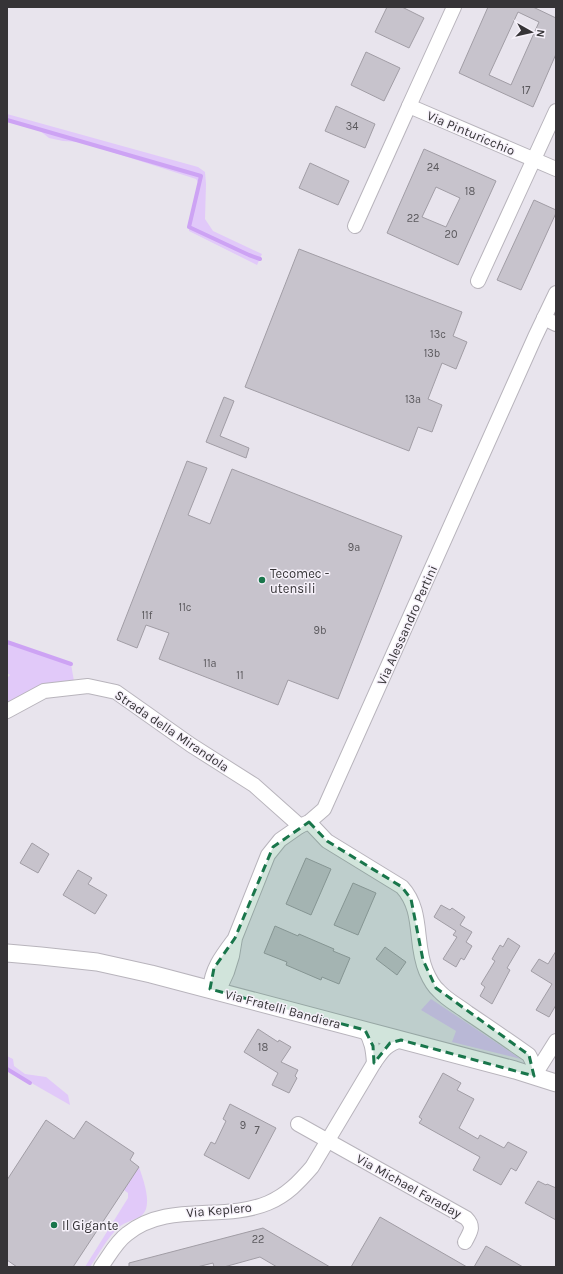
<svg xmlns="http://www.w3.org/2000/svg" width="563" height="1274" viewBox="0 0 563 1274" font-family="Karla,sans-serif">
<style>
.green{fill:#e1c9f9}
.lines{fill:none;stroke-linecap:round;stroke-linejoin:round}
.stream{stroke:#cda3f4;stroke-width:4}
.building{fill:#c7c3cc;stroke:#a19da5;fill-rule:evenodd}
.minor-casing{stroke:#b8b4bc;stroke-width:16}
.tertiary-casing{stroke:#b8b4bc;stroke-width:19}
.minor{stroke:#fff;stroke-width:14}
.tertiary{stroke:#fff;stroke-width:17}
.marked{fill:#19764b;fill-opacity:0.2;stroke:#19764b;stroke-width:3;stroke-dasharray:8 5;stroke-linejoin:round}
.poi-dot{fill:#19764b;stroke:#f6f1fa;stroke-width:1.5}
.labels{text-anchor:middle;dominant-baseline:central;stroke-width:3;stroke-linejoin:round;paint-order:stroke}
.number-label{font-size:11px;fill:#5a585c}
.street-label{font-size:13px;fill:#363437;stroke:#f6f1fa}
.poi-label{font-size:13px;fill:#363437;stroke:#f6f1fa;text-anchor:start}
</style>
<rect width="100%" height="100%" fill="#e8e4ed"/>
<g class="green">
<polygon points="7,114 198,167 205,172 206,184 205,219 213,231 262,254 257,265 189,231 189,227 199,184 196,179 81,142 63,141 49,138 39,130 7,120"/>
<polygon points="7,642 71,664 75,687 7,711 7,678 10,675 7,673"/>
<polygon points="431,999 521,1059 452,1042 456,1031 421,1010"/>
<polygon points="7,1056 13,1059 14,1066 25,1074 46,1077 68,1095 70,1105 7,1069"/>
<path d="M139 1167C143 1179 154 1207 141 1216 134 1220 125 1222 119 1227 107 1238 99 1254 90 1267H85L128 1198V1193L124 1190Z"/>
</g>
<g class="lines">
<g class="stream">
<polyline points="7,120 201,176 189,227 249,255 260,259"/>
<polyline points="7,642 71,664"/>
<polyline points="7,1069 30,1083"/>
</g>
</g>
<g class="building">
<polygon points="387,7 402,7 424,18 409,48 375,32"/>
<path d="M488 7H533L556 18V54L533 107 459 73ZM518 12 539 22 511 85 489 75Z"/>
<polygon points="366,52 400,68 384,101 351,85"/>
<polygon points="336,106 375,124 365,148 325,131"/>
<path d="M424 149 496 181 458 265 387 233ZM436 187 460 198 446 227 422 217Z"/>
<polygon points="310,163 349,181 338,205 299,188"/>
<polygon points="534,200 556,210 556,213 521,290 497,280"/>
<polygon points="299,249 462,312 453,336 467,342 456,369 442,363 428,399 442,405 432,432 418,427 409,451 245,387"/>
<polygon points="224,397 234,401 220,436 249,448 246,458 206,442"/>
<polygon points="187,461 207,468 188,515 210,524 232,469 402,536 338,699 288,680 278,705 159,659 169,633 146,625 137,648 117,640"/>
<polygon points="32,843 49,854 38,873 20,863"/>
<polygon points="306,858 331,869 311,915 286,904"/>
<polygon points="78,870 92,878 88,884 107,895 95,914 63,895"/>
<polygon points="353,883 376,893 358,935 334,925"/>
<polygon points="441,905 450,910 452,908 465,917 460,925 472,932 466,942 472,946 464,960 461,958 456,967 443,959 457,937 453,935 456,931 434,917"/>
<polygon points="275,926 298,936 299,934 334,949 333,951 350,958 339,984 322,977 321,980 286,965 287,962 264,953"/>
<polygon points="508,938 520,946 507,968 510,970 492,1004 480,996 485,987 481,984 495,961 492,959 500,945 503,947"/>
<polygon points="385,947 406,962 397,975 376,959"/>
<polygon points="556,951 556,1005 549,1017 536,1010 552,984 531,971 539,959 548,964"/>
<polygon points="258,1029 278,1042 279,1040 291,1047 281,1062 298,1070 295,1076 297,1078 289,1093 272,1085 278,1073 244,1052"/>
<polygon points="443,1073 461,1083 457,1090 474,1099 459,1128 478,1139 480,1135 504,1148 508,1142 527,1152 516,1171 511,1168 501,1185 473,1170 480,1157 419,1123 422,1119 419,1117"/>
<polygon points="230,1104 276,1128 249,1179 204,1155 211,1142 215,1144 226,1121 223,1119"/>
<polygon points="46,1120 74,1139 86,1121 134,1153 130,1160 139,1167 73,1267 17,1267 7,1260 7,1180"/>
<polygon points="538,1181 546,1185 547,1184 556,1188 556,1220 525,1203"/>
<polygon points="380,1217 467,1267 351,1267"/>
<polygon points="263,1228 330,1267 277,1267 260,1257 224,1267 214,1267 213,1263 197,1267 129,1267 129,1263"/>
<polygon points="486,1246 523,1267 474,1267"/>
</g>
<g class="lines">
<g class="minor-casing">
<g id="minor">
<polyline points="454,7 409,106 556,169"/>
<polyline points="355,226 409,106"/>
<polyline points="478,281 556,111"/>
<polyline points="544,318 556,324"/>
<polyline points="7,711 44,691 88,686 116,692 191,745 254,785 300,826"/>
<path d="M309 822 327 841 402 887C424 911 414 943 426 971 429 978 433 986 439 991 447 1000 459 1006 468 1013 489 1027 509 1041 529 1055L533 1063 534 1076"/>
<polyline points="210,989 222,983 227,972 232,956 235,938 268,855 280,840 300,826 309,822 324,809 535,337 556,293"/>
<path d="M210 989C212 969 221 957 233 941"/>
<path d="M365 1030C372 1041 373 1050 374 1063"/>
<polyline points="534,1076 556,1041"/>
<path d="M298 1124 466 1218C475 1227 470 1232 465 1242"/>
<path d="M101 1267C109 1256 116 1242 127 1234 168 1201 223 1222 268 1203 287 1195 299 1182 312 1167L374 1063C383 1050 386 1045 401 1040"/>
</g>
</g>
<g class="tertiary-casing">
<polyline id="tertiary" points="7,953 41,956 97,962 151,974 515,1070 556,1083"/>
</g>
<use href="#minor" class="minor"/>
<use href="#tertiary" class="tertiary"/>
</g>
<path class="marked" d="M309 822 327 841 402 887 411 899 423 960 436 988 529 1055 534 1076 401 1040 390 1043 374 1063 373 1046 365 1030 210 989 214 968 235 938 273 847Z"/>
<g class="poi-dot">
<circle cx="262" cy="580" r="4"/>
<circle cx="54" cy="1225" r="4"/>
</g>
<g class="labels">
<g class="number-label">
<text x="526" y="90">17</text>
<text x="352" y="126">34</text>
<text x="433" y="167">24</text>
<text x="470" y="191">18</text>
<text x="413" y="218">22</text>
<text x="451" y="234">20</text>
<text x="438" y="334">13c</text>
<text x="432" y="353">13b</text>
<text x="413" y="399">13a</text>
<text x="354" y="547">9a</text>
<text x="185" y="607">11c</text>
<text x="147" y="615">11f</text>
<text x="320" y="630">9b</text>
<text x="210" y="663">11a</text>
<text x="240" y="675">11</text>
<text x="263" y="1047">18</text>
<text x="243" y="1125">9</text>
<text x="257" y="1130">7</text>
<text x="258" y="1239">22</text>
</g>
<g class="street-label">
<text transform="translate(471 133) rotate(23)">Via Pinturicchio</text>
<text transform="translate(407 625) rotate(-66)">Via Alessandro Pertini</text>
<text transform="translate(172 731) rotate(34)">Strada della Mirandola</text>
<text transform="translate(283 1009) rotate(15)">Via Fratelli Bandiera</text>
<text transform="translate(409 1186) rotate(29)">Via Michael Faraday</text>
<text transform="translate(219 1210) rotate(-5)">Via Keplero</text>
</g>
<g class="poi-label">
<text x="270" y="573">Tecomec -<tspan x="270" dy="15">utensili</tspan></text>
<text x="62" y="1225">Il Gigante</text>
</g>
</g>
<rect width="563" height="1274" fill="none" stroke="#363437" stroke-width="16"/>
<g transform="translate(531 32) rotate(98)" stroke="#f6f1fa" stroke-width="3" paint-order="stroke">
<path d="M0-3L7 15L0 10L-7 15Z" fill="#363437"/>
<text y="-6" font-size="11" font-weight="bold" text-anchor="middle" fill="#363437">N</text>
</g>
</svg>
